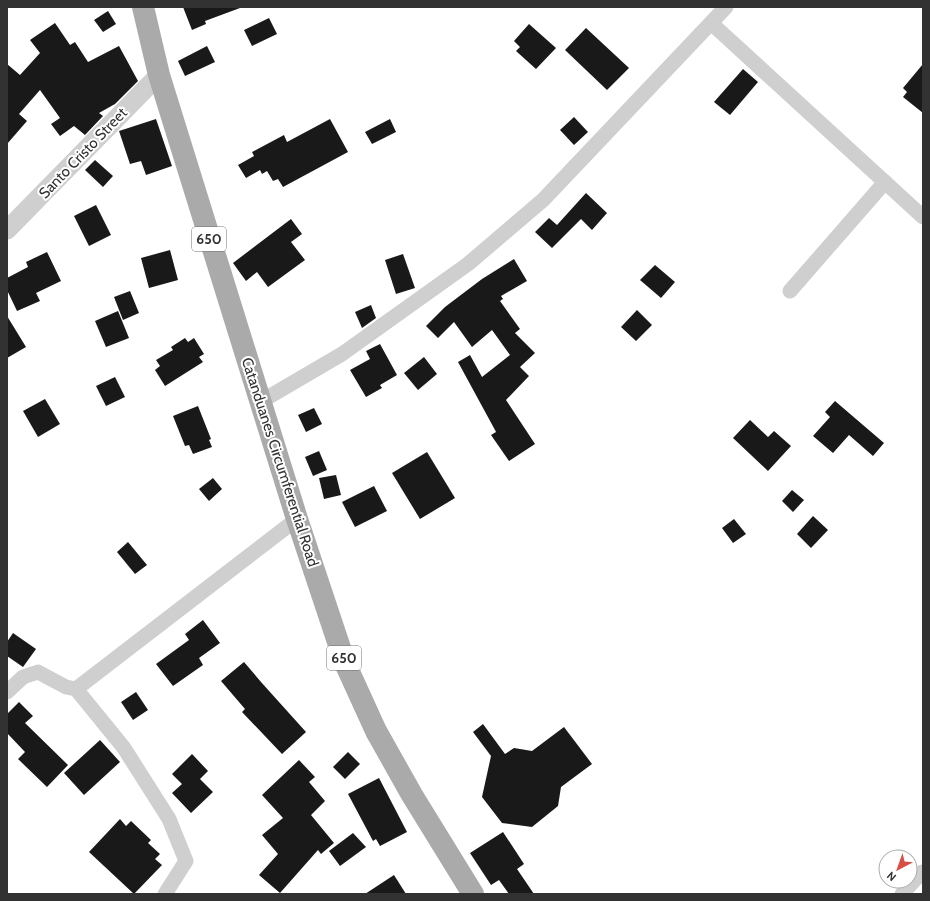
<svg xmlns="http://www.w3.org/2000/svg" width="930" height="901" viewBox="0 0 930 901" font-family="Cabin,sans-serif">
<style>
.building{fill:#191919}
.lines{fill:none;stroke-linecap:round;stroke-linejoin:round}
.minor{stroke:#cfcfcf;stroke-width:15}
.tertiary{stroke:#cfcfcf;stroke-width:19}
.primary{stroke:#aaa;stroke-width:22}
.labels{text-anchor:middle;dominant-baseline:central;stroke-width:4;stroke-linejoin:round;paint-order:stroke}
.shield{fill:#fff;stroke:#707070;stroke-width:1}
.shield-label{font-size:14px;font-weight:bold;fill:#323232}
.street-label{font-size:15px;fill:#323232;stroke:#fff}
</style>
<rect width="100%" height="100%" fill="#fff"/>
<g class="building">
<polygon points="183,7 240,7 240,8 205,21 206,24 192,30"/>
<polygon points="108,11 116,24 103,32 94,20"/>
<polygon points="269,18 277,34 252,46 244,30"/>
<polygon points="55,23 70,45 75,42 88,62 119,46 138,81 115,104 99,113 103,116 85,135 74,126 60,136 51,124 60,118 40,90 19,114 27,121 7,144 7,64 20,75 40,53 30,40"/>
<polygon points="529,24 556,48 536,69 516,51 520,47 514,41"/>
<polygon points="586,28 629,68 607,90 565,50"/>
<polygon points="207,46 215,62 185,76 178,61"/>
<polygon points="923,64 923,113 903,97 907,92 903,88"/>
<polygon points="743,69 758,82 730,115 714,102"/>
<polygon points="574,117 588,132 574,145 560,130"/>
<polygon points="156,119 172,166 146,175 141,161 130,164 119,131"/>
<polygon points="330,119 348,152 283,187 278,179 273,181 267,171 262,174 260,170 246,178 238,165 254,156 252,152 284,135 287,142"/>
<polygon points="390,119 396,132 372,144 365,132"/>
<polygon points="95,160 113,176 103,187 85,170"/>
<polygon points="586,193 607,213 592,230 581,219 552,248 535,232 549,218 557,225"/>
<polygon points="96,205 111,235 89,246 74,216"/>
<polygon points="291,219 302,234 291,242 305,260 268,287 257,272 246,281 233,263"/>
<polygon points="170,250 178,280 149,288 141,258"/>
<polygon points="47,252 61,281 36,293 40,301 17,311 7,290 7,278 28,267 26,262"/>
<polygon points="403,254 415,288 396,294 385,260"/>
<polygon points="514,259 527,281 501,296 503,299 500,301 520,329 515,333 535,353 520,367 529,376 506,400 535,444 509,461 491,435 496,432 495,430 458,362 470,355 482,377 510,355 492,330 472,347 454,322 438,338 426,326 445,307 482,279"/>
<polygon points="655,265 675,282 661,298 640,280"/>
<polygon points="130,291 139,313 123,320 114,297"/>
<polygon points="371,305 376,318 362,328 355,312"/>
<polygon points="637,310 652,325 636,341 621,327"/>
<polygon points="118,311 129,338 106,347 95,321"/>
<polygon points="7,316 26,347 7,358"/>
<polygon points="185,338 188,342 194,338 204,354 199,357 203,362 165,386 155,370 160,366 156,360 173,350 171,347"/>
<polygon points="380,344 397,375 380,385 382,388 366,397 350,370 370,359 366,351"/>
<polygon points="424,357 437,374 418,390 404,373"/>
<polygon points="115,377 125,397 106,406 96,386"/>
<polygon points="45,399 60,424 38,437 23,411"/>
<polygon points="835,401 884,443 873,456 849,435 833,453 813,436 830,417 825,412"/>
<polygon points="198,406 211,439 209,440 212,447 193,454 189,445 185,446 173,416"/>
<polygon points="314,408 322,424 306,432 298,415"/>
<polygon points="750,420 768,437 774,431 791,446 768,471 733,438"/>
<polygon points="319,451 327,470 313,476 305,457"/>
<polygon points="427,452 455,498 420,519 392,473"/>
<polygon points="336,475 341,495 324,499 319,478"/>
<polygon points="213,478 222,489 209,501 199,489"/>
<polygon points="374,486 387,511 355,527 342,502"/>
<polygon points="792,490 804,500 793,512 782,501"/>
<polygon points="813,516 828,530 811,548 797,534"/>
<polygon points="734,519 746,534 733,543 722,528"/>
<polygon points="128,542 147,565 135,574 117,552"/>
<polygon points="203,620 220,643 199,658 203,665 173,686 156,664 189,640 185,634"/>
<polygon points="13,633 36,649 23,667 7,656 7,642"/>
<polygon points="244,662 261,682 306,732 282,754 242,712 245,709 221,681"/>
<polygon points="136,692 148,710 133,720 121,702"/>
<polygon points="19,702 33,716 25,723 68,765 47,787 18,759 25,752 7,733 7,714"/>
<polygon points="483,724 505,754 514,748 532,751 564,727 592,764 561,787 558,806 532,827 502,823 482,797 491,756 473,732"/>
<polygon points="100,740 120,762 84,795 64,773"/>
<polygon points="348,752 360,764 345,779 333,767"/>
<polygon points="192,754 208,771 200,779 213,792 191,813 172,793 182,784 172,774"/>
<polygon points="299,760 315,777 309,782 325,801 311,815 334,843 321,854 318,850 280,893 259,875 278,854 262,835 283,818 262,795"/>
<polygon points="379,778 407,832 380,846 376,839 373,841 348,794"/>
<polygon points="120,819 126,826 131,821 151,840 148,843 160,854 155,859 162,865 134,894 89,852"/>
<polygon points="503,832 524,864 517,869 534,894 509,894 499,880 491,885 470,853"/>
<polygon points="353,833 366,847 340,866 329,851"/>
<polygon points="394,875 406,894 365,894"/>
</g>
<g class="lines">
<g class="minor">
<polyline points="711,23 923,217"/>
<polyline points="790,291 885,182"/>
<polyline points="260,402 342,354 468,264 543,200 726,7"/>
<polyline points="76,689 297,519"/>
<polyline points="7,692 23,677 38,672 66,687 76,689 124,748 169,819 186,861 165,894"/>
<polyline points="902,894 922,872"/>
</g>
<polyline class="tertiary" points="7,230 159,75"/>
<polyline class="primary" points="143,7 159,75 297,519 345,663 376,731 412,795 473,894"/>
</g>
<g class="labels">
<g class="shield">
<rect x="192" y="227" width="34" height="24" rx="3"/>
<rect x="327" y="646" width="34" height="24" rx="3"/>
</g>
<g class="shield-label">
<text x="209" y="239">650</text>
<text x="344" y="658">650</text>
</g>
<g class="street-label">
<text transform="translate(83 153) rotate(-46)">Santo Cristo Street</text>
<text transform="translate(280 462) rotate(72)">Catanduanes Circumferential Road</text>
</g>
</g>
<rect width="930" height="901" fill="none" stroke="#323232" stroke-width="16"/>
<g transform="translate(898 869) rotate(221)"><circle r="19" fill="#ffffff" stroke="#adadad"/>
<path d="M0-3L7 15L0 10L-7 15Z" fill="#d64f46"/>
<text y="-6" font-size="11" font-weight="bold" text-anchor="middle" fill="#323232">N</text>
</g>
</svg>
